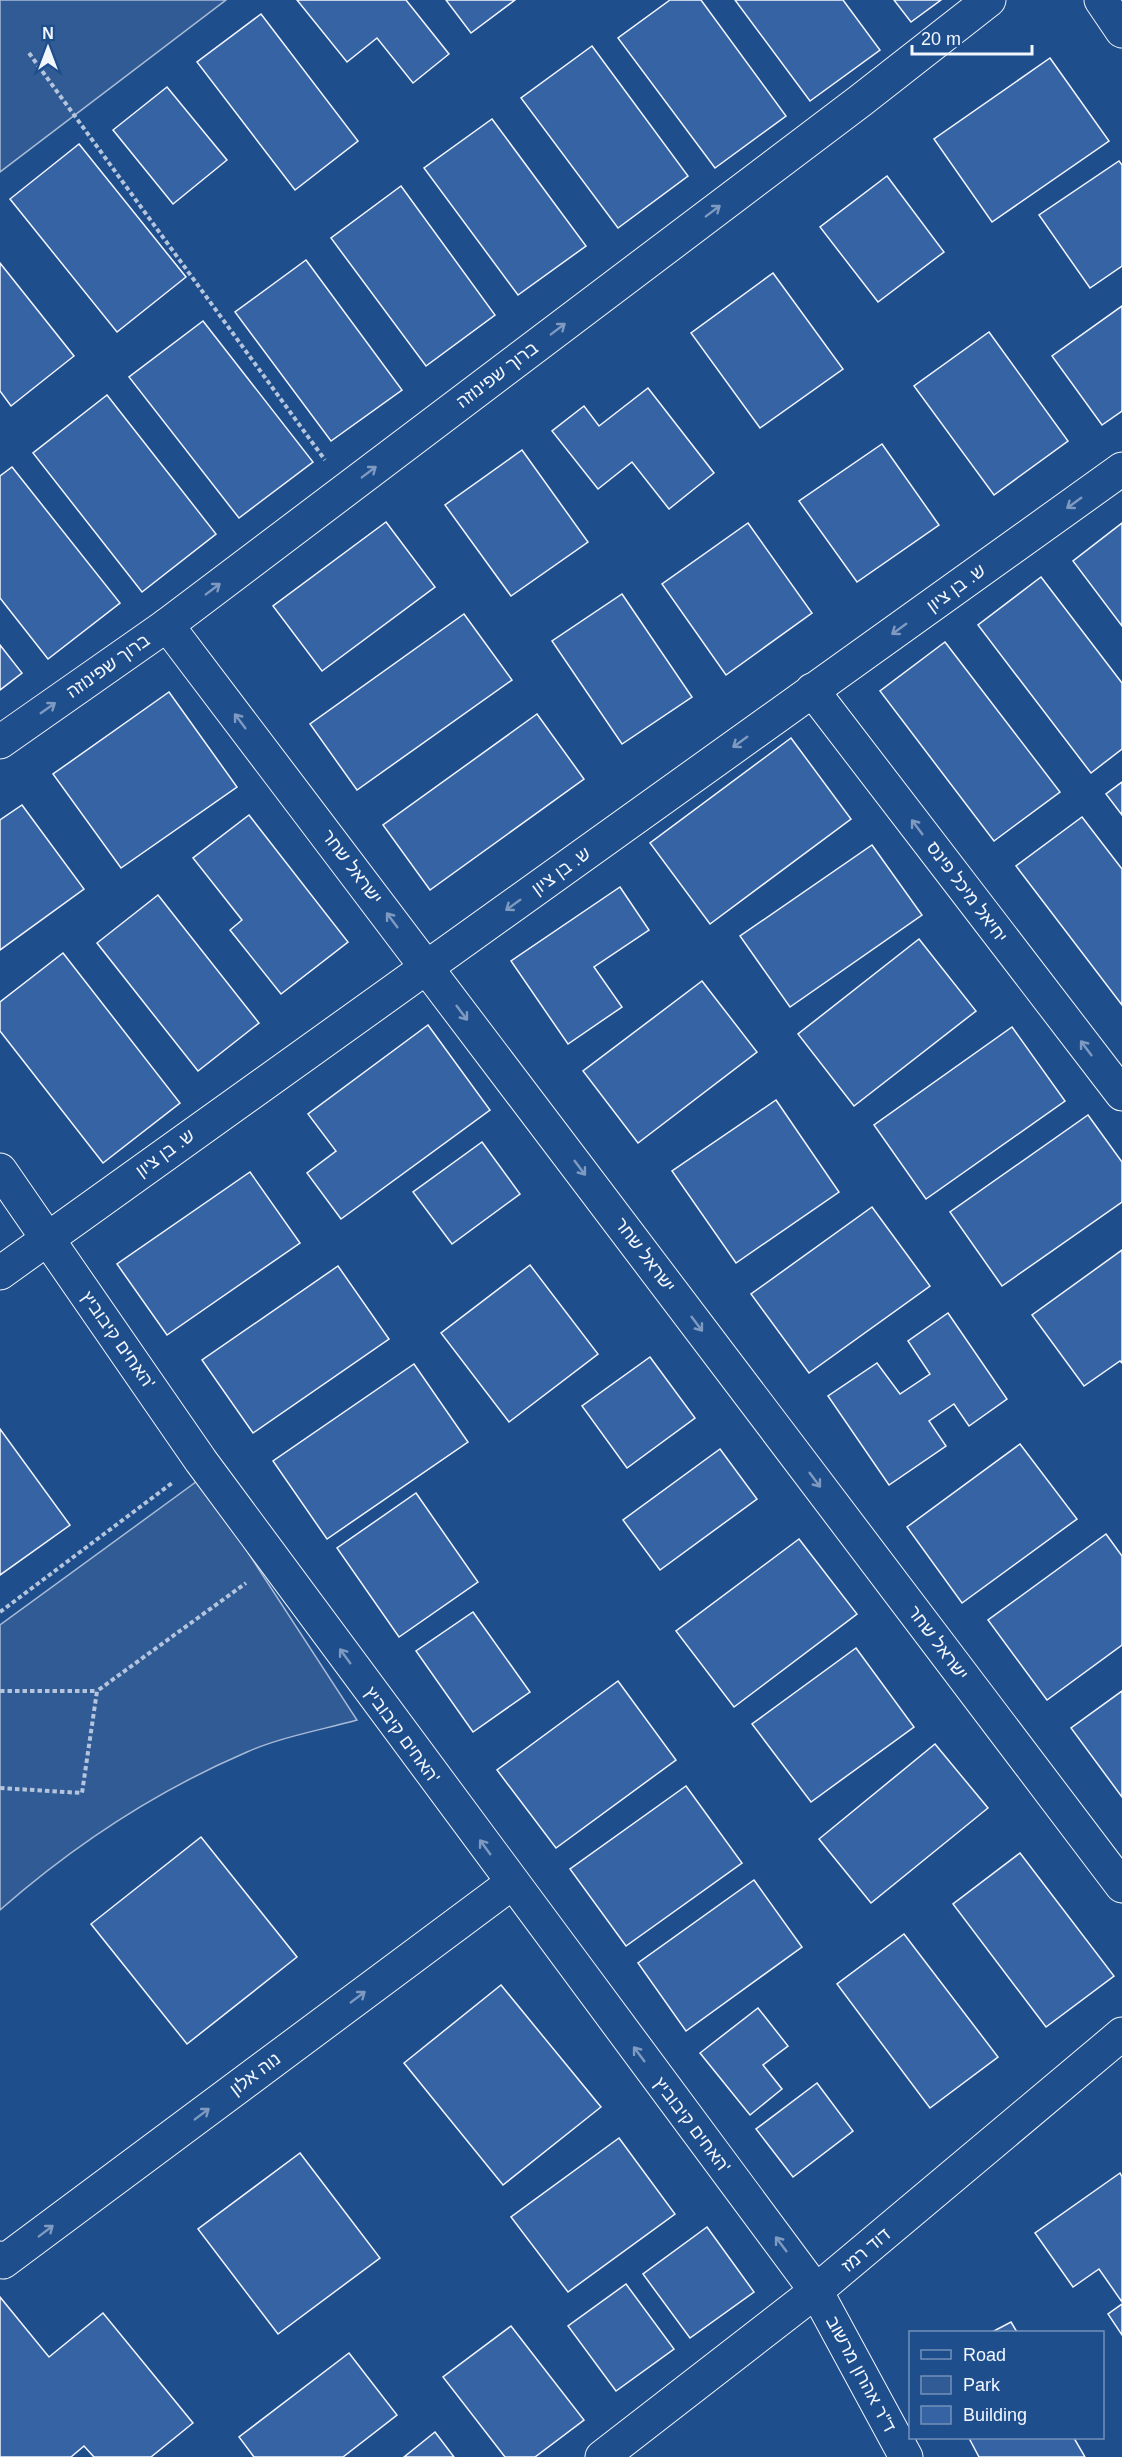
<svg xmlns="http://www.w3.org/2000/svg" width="1122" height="2457" viewBox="0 0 1122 2457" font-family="Helvetica,'Noto Sans Hebrew',sans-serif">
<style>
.green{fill:#305b95;stroke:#a8bbd7;stroke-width:1.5}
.building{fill:#3563a3;stroke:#f2f6ff;stroke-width:1.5}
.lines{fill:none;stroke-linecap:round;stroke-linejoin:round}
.minor-casing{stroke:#f2f6ff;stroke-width:35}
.tertiary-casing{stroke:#f2f6ff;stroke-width:35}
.path{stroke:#b3c4dc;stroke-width:4;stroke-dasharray:4.5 3;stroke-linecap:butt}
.minor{stroke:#1f4e8c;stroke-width:33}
.tertiary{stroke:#1f4e8c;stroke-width:33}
.oneway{stroke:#7e9ac0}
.labels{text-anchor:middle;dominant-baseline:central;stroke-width:4.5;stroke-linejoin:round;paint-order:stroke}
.street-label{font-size:18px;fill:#f2f6ff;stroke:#1f4e8c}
</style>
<rect width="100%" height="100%" fill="#1f4e8c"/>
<g class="green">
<polygon points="0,0 226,0 0,172"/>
<path d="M200 1479 357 1720C321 1730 281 1737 247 1752 156 1791 74 1845 0 1910V1625Z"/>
</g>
<g class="building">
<polygon points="297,0 406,0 449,54 413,83 377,38 347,62"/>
<polygon points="446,0 515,0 471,33"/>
<polygon points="670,0 701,0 786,116 715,168 618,38"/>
<polygon points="735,0 843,0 880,50 810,101"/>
<polygon points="894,0 941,0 911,22"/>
<polygon points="261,14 358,141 295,190 197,62"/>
<polygon points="592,46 688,176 618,228 521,98"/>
<polygon points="1050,58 1109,141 992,222 934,139"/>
<polygon points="167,87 227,160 173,204 113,130"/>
<polygon points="492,119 586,246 518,295 424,168"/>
<polygon points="79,144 186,277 117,332 10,199"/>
<polygon points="1119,161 1122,165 1122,266 1090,288 1039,215"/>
<polygon points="887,176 944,252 878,302 820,227"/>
<polygon points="401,186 495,315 426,366 331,238"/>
<polygon points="306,260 402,390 331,441 235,312"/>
<polygon points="0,263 74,356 11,406 0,391"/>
<polygon points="773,273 843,369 760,428 691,333"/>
<polygon points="1122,306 1122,411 1102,425 1052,356"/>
<polygon points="203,321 313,462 239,518 129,377"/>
<polygon points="989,332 1068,441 994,495 914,386"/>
<polygon points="648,388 714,473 669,509 632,462 598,489 552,431 584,406 599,426"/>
<polygon points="107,395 216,534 142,592 33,453"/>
<polygon points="882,444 939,525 857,582 799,501"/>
<polygon points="522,450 588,542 511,596 445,505"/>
<polygon points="12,467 120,603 48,659 0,598 0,476"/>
<polygon points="386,522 435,587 322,671 273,606"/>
<polygon points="748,523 812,613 726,675 662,584"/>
<polygon points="1122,523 1122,626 1073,561"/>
<polygon points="1041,577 1122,683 1122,749 1091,773 978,625"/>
<polygon points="622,594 692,697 622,744 552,641"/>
<polygon points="464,614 512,680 357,790 310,724"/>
<polygon points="945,642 1060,792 994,841 880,691"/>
<polygon points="0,645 22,673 0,690"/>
<polygon points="169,692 237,787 121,868 53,774"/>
<polygon points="537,714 584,779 430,890 383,825"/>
<polygon points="791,738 851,819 710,924 650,843"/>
<polygon points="1122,782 1122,815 1106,794"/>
<polygon points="22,805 84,889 0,950 0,820"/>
<polygon points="249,815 348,942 281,994 230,930 242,920 193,858"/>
<polygon points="1082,817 1122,869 1122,1005 1016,866"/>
<polygon points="872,845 922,915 790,1007 740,936"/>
<polygon points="620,887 649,930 594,967 622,1007 568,1044 511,961"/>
<polygon points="158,895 259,1023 198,1071 97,943"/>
<polygon points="919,939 976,1011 854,1106 798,1034"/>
<polygon points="63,953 180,1103 103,1163 0,1031 0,1002"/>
<polygon points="702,981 757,1052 638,1143 583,1071"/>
<polygon points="428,1025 490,1110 341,1219 307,1173 336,1151 308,1114"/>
<polygon points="1012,1027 1065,1101 926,1199 874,1125"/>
<polygon points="776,1100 839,1192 736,1263 672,1171"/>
<polygon points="1088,1115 1122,1162 1122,1202 1002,1286 950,1212"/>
<polygon points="482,1142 520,1194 452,1244 413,1192"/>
<polygon points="250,1172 300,1243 167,1335 117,1264"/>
<polygon points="872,1207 930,1286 809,1373 751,1294"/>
<polygon points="1122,1250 1122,1363 1120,1361 1084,1386 1032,1315"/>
<polygon points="530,1265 598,1354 509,1422 441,1333"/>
<polygon points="338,1266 389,1339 253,1433 202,1360"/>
<polygon points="948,1313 1007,1399 969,1426 954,1404 929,1421 946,1446 889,1485 828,1396 877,1363 900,1394 930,1374 908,1341"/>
<polygon points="650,1357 695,1418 627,1468 582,1406"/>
<polygon points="414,1364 468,1442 327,1539 273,1461"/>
<polygon points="0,1429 70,1525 0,1575"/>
<polygon points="1020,1444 1077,1519 962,1603 907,1527"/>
<polygon points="720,1449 757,1499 660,1570 623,1520"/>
<polygon points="416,1493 478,1582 399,1637 337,1548"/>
<polygon points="1106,1534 1122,1556 1122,1645 1047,1700 988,1620"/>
<polygon points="799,1539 857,1614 734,1707 676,1631"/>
<polygon points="473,1612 530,1692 473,1732 416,1651"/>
<polygon points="856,1648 914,1727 811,1802 752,1724"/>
<polygon points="618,1681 676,1760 556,1848 497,1770"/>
<polygon points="1122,1691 1122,1797 1071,1728"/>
<polygon points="935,1744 988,1808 871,1903 819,1839"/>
<polygon points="686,1786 742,1863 626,1946 570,1869"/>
<polygon points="201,1837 297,1957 187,2044 91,1924"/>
<polygon points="1020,1853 1114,1976 1046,2027 953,1904"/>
<polygon points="754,1880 802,1947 686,2031 638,1963"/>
<polygon points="904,1934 998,2057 930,2108 837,1984"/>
<polygon points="501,1985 601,2107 503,2185 404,2063"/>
<polygon points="758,2008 788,2046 763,2065 782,2089 750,2115 700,2053"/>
<polygon points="817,2083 853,2131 793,2177 756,2129"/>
<polygon points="619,2138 675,2214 568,2292 511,2217"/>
<polygon points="300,2153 380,2258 278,2334 198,2229"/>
<polygon points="1120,2173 1122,2177 1122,2302 1099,2269 1073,2287 1035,2233"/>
<polygon points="707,2227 754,2292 690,2338 643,2274"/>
<polygon points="626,2284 674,2349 616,2391 568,2326"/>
<polygon points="0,2297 49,2357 103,2313 193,2423 151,2457 94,2457 84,2446 71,2457 0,2457"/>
<polygon points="1122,2304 1122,2335 1108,2314"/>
<polygon points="1011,2322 1017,2332 992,2332"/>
<polygon points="511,2326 584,2420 535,2457 505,2457 443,2377"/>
<polygon points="349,2353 397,2415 343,2457 254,2457 239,2437"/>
<polygon points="435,2432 454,2457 404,2457"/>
<polygon points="969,2438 1074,2438 1085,2457 979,2457"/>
</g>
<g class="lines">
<g class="minor-casing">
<g id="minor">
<polyline points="1101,0 1122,31"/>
<polyline points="167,625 1122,1886"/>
<polyline points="812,690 1122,1094"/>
<polyline points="0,742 167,625 860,101 989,0"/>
<polyline points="0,1170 201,1461 816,2291 906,2457"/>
<polyline points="0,1273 1122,469"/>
<polyline points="0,2258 3,2262 512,1883"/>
</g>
</g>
<g class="tertiary-casing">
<polyline id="tertiary" points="602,2457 816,2291 1122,2034"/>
</g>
<g class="path">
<polyline points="29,53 325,460"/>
<polyline points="0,1612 172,1483"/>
<polyline points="0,1691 97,1691"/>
<polyline points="0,1788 82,1793 97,1691 246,1583"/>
</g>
<use href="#minor" class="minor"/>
<use href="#tertiary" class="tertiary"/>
</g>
<defs><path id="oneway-shaft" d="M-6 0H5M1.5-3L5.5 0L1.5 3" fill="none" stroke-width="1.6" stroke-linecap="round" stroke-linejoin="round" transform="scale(1.5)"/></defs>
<g class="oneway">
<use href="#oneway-shaft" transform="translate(713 211) rotate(-37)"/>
<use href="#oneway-shaft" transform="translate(558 329) rotate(-37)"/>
<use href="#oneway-shaft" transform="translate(369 472) rotate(-37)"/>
<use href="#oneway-shaft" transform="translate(1074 503) rotate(144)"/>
<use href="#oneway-shaft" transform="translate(213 589) rotate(-37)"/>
<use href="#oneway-shaft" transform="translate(899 629) rotate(144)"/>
<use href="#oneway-shaft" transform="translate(48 708) rotate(-35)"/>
<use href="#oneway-shaft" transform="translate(240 721) rotate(-127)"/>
<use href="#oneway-shaft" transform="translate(740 742) rotate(144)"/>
<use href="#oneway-shaft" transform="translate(917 827) rotate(-127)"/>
<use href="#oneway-shaft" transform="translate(513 905) rotate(144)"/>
<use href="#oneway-shaft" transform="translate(392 920) rotate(-127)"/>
<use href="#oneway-shaft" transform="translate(462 1013) rotate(53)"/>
<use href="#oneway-shaft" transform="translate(1086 1048) rotate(-127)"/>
<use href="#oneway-shaft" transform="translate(580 1168) rotate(53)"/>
<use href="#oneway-shaft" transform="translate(697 1324) rotate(53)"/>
<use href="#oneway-shaft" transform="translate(815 1480) rotate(53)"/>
<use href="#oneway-shaft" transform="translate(345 1656) rotate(-126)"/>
<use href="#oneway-shaft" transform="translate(485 1847) rotate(-126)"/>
<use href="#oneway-shaft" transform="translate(358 1997) rotate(-37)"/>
<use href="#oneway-shaft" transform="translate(639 2054) rotate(-127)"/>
<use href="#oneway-shaft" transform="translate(202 2114) rotate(-37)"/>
<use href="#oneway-shaft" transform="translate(46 2231) rotate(-37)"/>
<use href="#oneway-shaft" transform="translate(781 2244) rotate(-127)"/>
</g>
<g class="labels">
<g class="street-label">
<text transform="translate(497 375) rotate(-37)">ברוך שפינוזה</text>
<text transform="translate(956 588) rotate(-36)">ש. בן ציון</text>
<text transform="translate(108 666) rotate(-35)">ברוך שפינוזה</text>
<text transform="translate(352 867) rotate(53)">ישראל שחר</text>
<text transform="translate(561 871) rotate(-36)">ש. בן ציון</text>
<text transform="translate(967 892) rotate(53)">יחיאל מיכל פינס</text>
<text transform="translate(165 1153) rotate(-36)">ש. בן ציון</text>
<text transform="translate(645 1255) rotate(53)">ישראל שחר</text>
<text transform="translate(118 1340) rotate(55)">האחים קיבוביץ'</text>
<text transform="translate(938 1643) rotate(53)">ישראל שחר</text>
<text transform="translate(402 1735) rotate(54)">האחים קיבוביץ'</text>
<text transform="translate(255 2074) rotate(-37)">נוה אלון</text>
<text transform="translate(692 2125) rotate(53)">האחים קיבוביץ'</text>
<text transform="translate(866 2250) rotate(-40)">דוד רמז</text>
<text transform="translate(861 2374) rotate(62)">ד"ר אהרון מרשוב</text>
</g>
</g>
<rect x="909" y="2331" width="195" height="108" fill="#1f4e8c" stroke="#7391ba" stroke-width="1.5"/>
<rect x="921" y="2350" width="30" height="9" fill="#1f4e8c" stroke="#7391ba" stroke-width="1.5"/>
<text x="963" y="2361" font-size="18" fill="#f2f6ff">Road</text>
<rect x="921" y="2376" width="30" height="18" fill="#305b95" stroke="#7391ba" stroke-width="1.5"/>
<text x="963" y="2391" font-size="18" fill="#f2f6ff">Park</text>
<rect x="921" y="2406" width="30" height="18" fill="#3563a3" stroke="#7391ba" stroke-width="1.5"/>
<text x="963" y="2421" font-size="18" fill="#f2f6ff">Building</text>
<g transform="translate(48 48)" stroke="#1f4e8c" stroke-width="4.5" paint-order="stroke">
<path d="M0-4.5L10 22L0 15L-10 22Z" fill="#f2f6ff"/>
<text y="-9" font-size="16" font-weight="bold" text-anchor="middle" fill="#f2f6ff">N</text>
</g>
<path d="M912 45v9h120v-9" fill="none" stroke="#f2f6ff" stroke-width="3"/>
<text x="921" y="45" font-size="18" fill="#f2f6ff" stroke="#1f4e8c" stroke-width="4.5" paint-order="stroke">20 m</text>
</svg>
